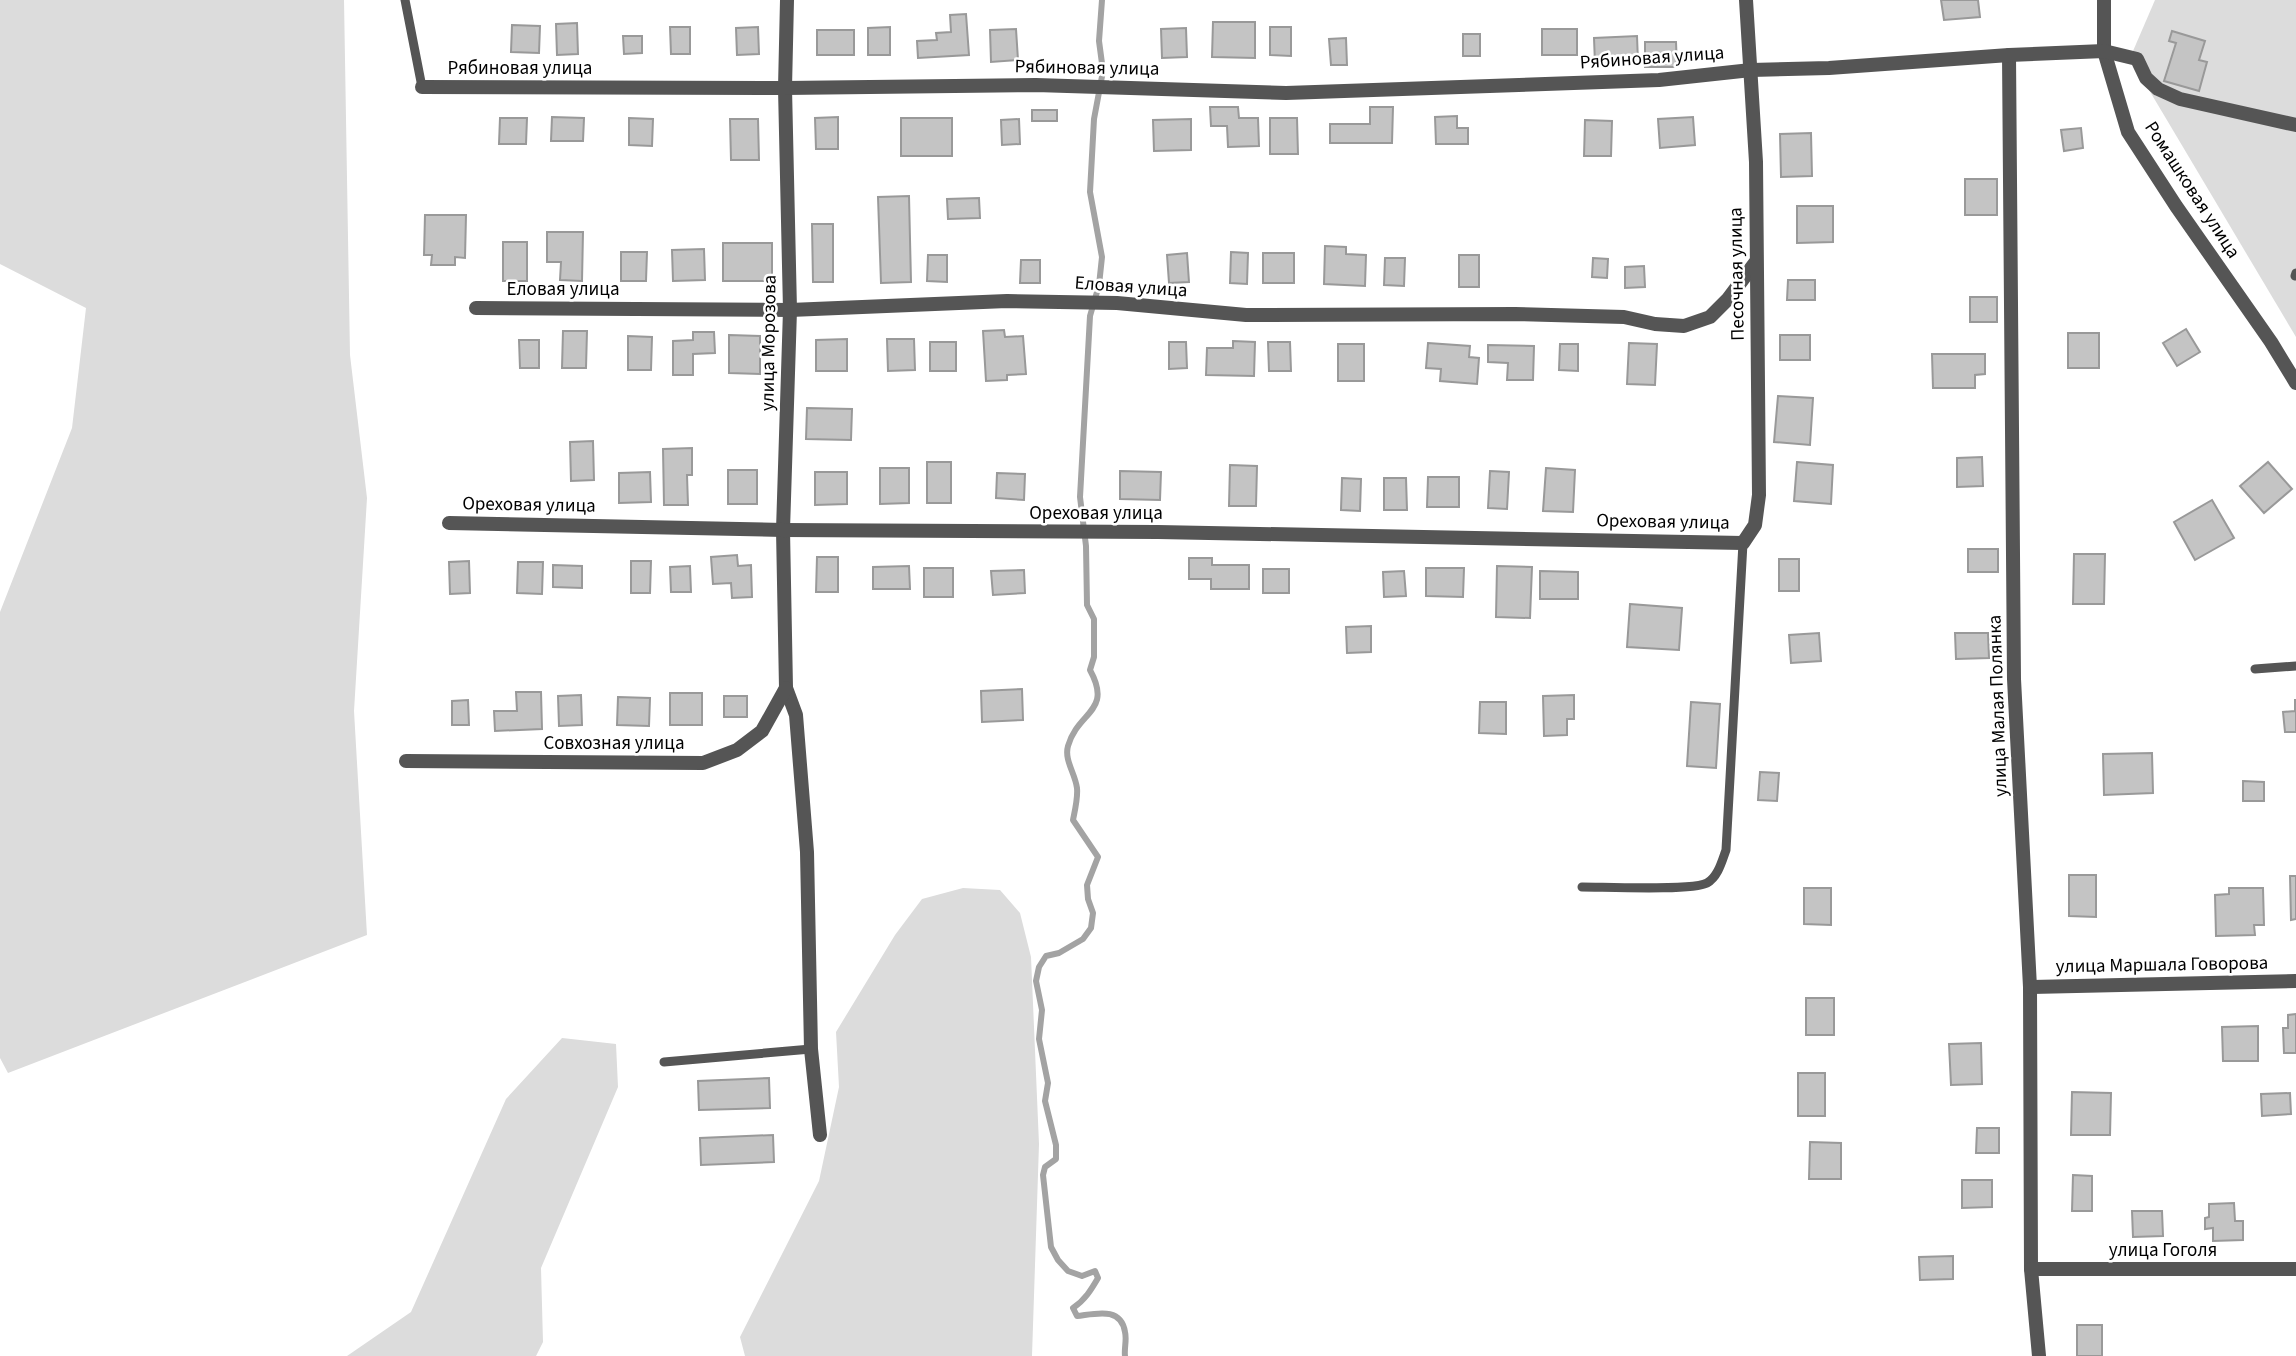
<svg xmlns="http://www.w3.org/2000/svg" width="2296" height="1356" viewBox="0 0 2296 1356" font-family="'Source Sans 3',sans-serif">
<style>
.green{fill:#dcdcdc}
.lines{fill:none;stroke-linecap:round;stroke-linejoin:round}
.stream{stroke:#a3a3a3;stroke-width:6}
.building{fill:#c4c4c4;stroke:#999;stroke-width:2}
.lane{stroke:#555;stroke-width:9}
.street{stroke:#555;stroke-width:14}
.labels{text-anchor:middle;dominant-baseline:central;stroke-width:5;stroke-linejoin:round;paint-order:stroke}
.street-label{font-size:19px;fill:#000;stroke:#fff}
</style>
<rect width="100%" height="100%" fill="#fff"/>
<g class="green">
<polygon points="0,0 344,0 350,355 367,498 354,711 367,935 8,1073 0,1058 0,612 72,428 86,308 0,264"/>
<polygon points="2155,0 2296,0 2296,337 2130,58"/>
<polygon points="963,888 1000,890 1020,913 1031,957 1039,1144 1032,1356 745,1356 740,1337 819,1181 839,1087 836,1032 895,935 922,899"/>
<polygon points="562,1038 616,1044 618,1087 541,1268 543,1342 536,1356 347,1356 411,1312 506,1099"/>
</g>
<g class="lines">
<path class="stream" d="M1102 0 1099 41 1103 71 1094 119 1090 192 1102 257 1099 285 1090 316 1080 497 1086 546 1087 605 1094 619V657L1090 670C1113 712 1078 711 1068 746 1064 760 1075 773 1077 788 1078 798 1075 810 1073 820L1098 857 1087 885 1088 899 1093 913 1091 928 1083 939 1059 953 1046 956 1039 967 1036 981 1042 1010 1039 1039 1048 1083 1045 1101 1056 1145V1159L1045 1167 1043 1175 1051 1247 1058 1260 1068 1271 1082 1276 1095 1271 1098 1278C1091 1290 1085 1300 1073 1308L1077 1316C1095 1314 1121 1306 1125 1332 1127 1340 1124 1348 1125 1356"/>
</g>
<g class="building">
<polygon points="1941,0 1978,0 1980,17 1944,20"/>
<polygon points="966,14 969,55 918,58 917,41 937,40 936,33 951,32 950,15"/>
<polygon points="1213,22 1255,22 1255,58 1212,57"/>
<polygon points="577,23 578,54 557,55 556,24"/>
<polygon points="512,25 540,26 539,53 511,52"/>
<polygon points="670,27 690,27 690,54 671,54"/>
<polygon points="758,27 759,54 737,55 736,28"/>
<polygon points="890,27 890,55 868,55 868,28"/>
<polygon points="1270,27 1291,27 1291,56 1270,55"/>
<polygon points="1186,28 1187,57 1162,58 1161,29"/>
<polygon points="1016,29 1018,60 991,62 990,30"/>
<rect x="1542" y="29" width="35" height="26"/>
<rect x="817" y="30" width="37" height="25"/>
<polygon points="2172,31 2205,41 2199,60 2207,62 2199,91 2164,81 2176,43 2169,41"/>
<rect x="1463" y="34" width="17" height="22"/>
<polygon points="623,36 642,36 642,53 624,54"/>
<polygon points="1637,36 1638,62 1595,64 1594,38"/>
<polygon points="1346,38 1347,65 1331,65 1329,39"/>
<polygon points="1645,42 1676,42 1677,67 1645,67"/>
<polygon points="1210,107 1238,107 1239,118 1258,118 1259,146 1228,147 1227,126 1211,126"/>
<polygon points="1370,107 1393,107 1392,143 1330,143 1330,124 1370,124"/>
<rect x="1032" y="110" width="25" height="11"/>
<polygon points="1457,116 1457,128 1468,128 1468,144 1436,144 1435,117"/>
<polygon points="552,117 584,118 583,141 551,141"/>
<polygon points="838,117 838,149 816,149 815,118"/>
<polygon points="1693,117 1695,145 1660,148 1658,119"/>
<polygon points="500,118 527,118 526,144 499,144"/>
<polygon points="629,118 653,119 652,146 629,145"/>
<rect x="901" y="118" width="51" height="38"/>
<polygon points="1270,118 1297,118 1298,154 1270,154"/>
<polygon points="730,119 758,119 759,160 731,160"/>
<polygon points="1019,119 1020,144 1002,145 1001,120"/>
<polygon points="1191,119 1191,150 1154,151 1153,120"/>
<polygon points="1585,120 1612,121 1611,156 1584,156"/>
<polygon points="2081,128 2083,148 2064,151 2061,130"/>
<polygon points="1811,133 1812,176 1781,177 1780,134"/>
<rect x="1965" y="179" width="32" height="36"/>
<polygon points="909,196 911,282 881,283 878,197"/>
<polygon points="979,198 980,218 948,219 947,199"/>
<polygon points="1797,206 1833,206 1833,242 1797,243"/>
<polygon points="425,215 466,215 465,258 455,257 455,265 431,265 432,255 424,255"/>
<polygon points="812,224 833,224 833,282 813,282"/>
<polygon points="547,232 583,232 582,281 560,280 561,262 547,262"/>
<rect x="503" y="242" width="24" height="39"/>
<rect x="723" y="243" width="49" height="38"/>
<polygon points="1325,246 1346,247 1346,254 1366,255 1365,286 1324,284"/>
<polygon points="704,249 705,280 673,281 672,250"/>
<polygon points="621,252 647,252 646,281 621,281"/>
<polygon points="1231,252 1248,253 1247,284 1230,283"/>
<polygon points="1187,253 1189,282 1169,283 1167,255"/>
<rect x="1263" y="253" width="31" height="30"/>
<polygon points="928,255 947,255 947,282 927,281"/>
<rect x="1459" y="255" width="20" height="32"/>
<polygon points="1385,258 1405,258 1404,286 1384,285"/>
<polygon points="1593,258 1608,259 1607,278 1592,277"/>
<polygon points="1021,260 1040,260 1040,283 1020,283"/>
<polygon points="1644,266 1645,287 1625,288 1625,267"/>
<polygon points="1788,280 1815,280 1815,300 1787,300"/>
<rect x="1970" y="297" width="27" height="25"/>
<polygon points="2186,329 2200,352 2177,366 2163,343"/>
<polygon points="1004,330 1005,337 1023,336 1026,374 1007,375 1007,380 986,381 983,331"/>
<polygon points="563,331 587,331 586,368 562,368"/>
<polygon points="693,332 714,332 715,353 693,354 693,375 673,375 673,341 693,340"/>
<rect x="2068" y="333" width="31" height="35"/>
<polygon points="729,335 760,336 760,374 729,373"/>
<rect x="1780" y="335" width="30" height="25"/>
<polygon points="628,336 652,337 651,370 628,370"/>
<polygon points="847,339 847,371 816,371 816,340"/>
<polygon points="887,339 914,339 915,370 888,371"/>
<polygon points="519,340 539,340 539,368 520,368"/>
<polygon points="1233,341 1255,342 1254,376 1206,375 1207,348 1233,348"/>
<rect x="930" y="342" width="26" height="29"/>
<polygon points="1169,342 1186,342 1187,368 1169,369"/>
<polygon points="1268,342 1290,342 1291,371 1269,371"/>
<polygon points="1428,343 1470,346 1469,357 1479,358 1477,384 1440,381 1441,369 1426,368"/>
<polygon points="1629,343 1657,344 1655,385 1627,384"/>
<rect x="1338" y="344" width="26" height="37"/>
<polygon points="1560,344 1578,344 1578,371 1559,370"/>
<polygon points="1488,345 1534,346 1533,380 1507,380 1508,363 1488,362"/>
<polygon points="1932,354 1985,354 1985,374 1975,375 1975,388 1933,388"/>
<polygon points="1778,396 1813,398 1810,445 1774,442"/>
<polygon points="807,408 852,409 851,440 806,439"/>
<polygon points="593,441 594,480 571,481 570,442"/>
<polygon points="692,448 692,475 687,475 688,505 664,505 663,449"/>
<polygon points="1982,457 1983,486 1957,487 1957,458"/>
<rect x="927" y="462" width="24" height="41"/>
<polygon points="1797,462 1833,465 1831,504 1794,501"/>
<polygon points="2268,462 2292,489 2264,513 2240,486"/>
<polygon points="1230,465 1257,466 1256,506 1229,506"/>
<polygon points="880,468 909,468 909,503 880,504"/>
<polygon points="1546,468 1575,470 1573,512 1543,511"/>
<rect x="728" y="470" width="29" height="34"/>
<polygon points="1120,471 1161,472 1160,500 1120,499"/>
<polygon points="1490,471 1509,472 1507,509 1488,508"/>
<polygon points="650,472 651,502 619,503 619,473"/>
<polygon points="815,472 847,472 847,504 815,505"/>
<polygon points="997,473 1025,474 1024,500 996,498"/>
<polygon points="1428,477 1459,477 1459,507 1427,507"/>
<polygon points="1342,478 1361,479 1360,511 1341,510"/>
<polygon points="1384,478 1406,478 1407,510 1384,510"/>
<polygon points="2212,500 2234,538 2195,560 2174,522"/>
<rect x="1968" y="549" width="30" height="23"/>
<polygon points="2074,554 2105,554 2104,604 2073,604"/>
<polygon points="737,555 738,566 751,565 752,597 732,598 731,583 713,584 711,557"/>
<polygon points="817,557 838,557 838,592 816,592"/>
<polygon points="1189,558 1212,558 1212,565 1249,565 1249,589 1211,589 1211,579 1189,579"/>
<rect x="1779" y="559" width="20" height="32"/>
<polygon points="469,561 470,593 450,594 449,562"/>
<polygon points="631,561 651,561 650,593 631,593"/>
<polygon points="518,562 543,562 542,594 517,593"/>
<polygon points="553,565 582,566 582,588 553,587"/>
<polygon points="690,566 691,592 671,592 670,567"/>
<polygon points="909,566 910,589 873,589 873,567"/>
<polygon points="1497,566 1532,567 1530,618 1496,617"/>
<rect x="924" y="568" width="29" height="29"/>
<polygon points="1426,568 1464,568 1463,597 1426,596"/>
<rect x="1263" y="569" width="26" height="24"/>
<polygon points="1024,570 1025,593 993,595 991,571"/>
<polygon points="1404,571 1406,596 1384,597 1383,572"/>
<polygon points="1540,571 1578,572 1578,599 1540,599"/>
<polygon points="1630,604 1682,608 1679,650 1627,647"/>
<polygon points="1371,626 1371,652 1347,653 1346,627"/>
<polygon points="1819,633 1821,661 1791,663 1789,635"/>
<polygon points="1955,633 1988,633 1989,658 1956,659"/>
<polygon points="1022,689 1023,720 982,722 981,691"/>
<polygon points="516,692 541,692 542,729 495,731 494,711 517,711"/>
<rect x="670" y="693" width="32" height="32"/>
<polygon points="581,695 582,725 559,726 558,696"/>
<polygon points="1574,695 1574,719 1567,719 1567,735 1544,736 1543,696"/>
<rect x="724" y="696" width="23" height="21"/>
<polygon points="618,697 650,698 649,726 617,725"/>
<polygon points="468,700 469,725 452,725 452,701"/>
<polygon points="2295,700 2296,700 2296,732 2285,732 2283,712 2295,711"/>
<polygon points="1480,702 1506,702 1506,734 1479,733"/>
<polygon points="1691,702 1720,704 1716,768 1687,766"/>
<polygon points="2152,753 2153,793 2104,795 2103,754"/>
<polygon points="1760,772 1779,773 1777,801 1758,800"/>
<polygon points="2243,781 2264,782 2264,801 2243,801"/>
<polygon points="2069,875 2096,875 2096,917 2069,916"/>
<polygon points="2290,876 2296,876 2296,919 2291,920"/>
<polygon points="1804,888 1831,888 1831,925 1804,924"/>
<polygon points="2229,888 2263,888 2264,925 2254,925 2255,935 2216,936 2215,895 2229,894"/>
<rect x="1806" y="998" width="28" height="37"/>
<polygon points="2296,1014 2296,1053 2284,1053 2283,1028 2288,1028 2288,1015"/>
<polygon points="2258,1026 2258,1061 2223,1061 2222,1027"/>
<polygon points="1981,1043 1982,1084 1951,1085 1949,1044"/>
<rect x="1798" y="1073" width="27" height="43"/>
<polygon points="769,1078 770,1108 699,1110 698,1081"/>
<polygon points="2072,1092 2111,1093 2110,1135 2071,1135"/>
<polygon points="2290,1093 2291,1114 2262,1116 2261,1094"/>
<polygon points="1977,1128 1999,1128 1999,1153 1976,1153"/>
<polygon points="773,1135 774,1162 701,1165 700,1138"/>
<polygon points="1810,1142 1841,1143 1841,1179 1809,1179"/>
<polygon points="2073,1175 2092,1176 2092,1211 2072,1211"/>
<polygon points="1962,1180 1992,1180 1992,1207 1962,1208"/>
<polygon points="2234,1203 2235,1221 2243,1221 2243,1240 2213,1241 2213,1228 2205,1229 2205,1218 2209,1217 2209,1204"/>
<polygon points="2132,1211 2162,1211 2163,1236 2133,1237"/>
<polygon points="1953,1256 1953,1279 1920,1280 1919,1257"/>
<rect x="2077" y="1325" width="25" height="31"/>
</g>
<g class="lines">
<g class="lane">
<polyline points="405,0 422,87"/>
<polyline points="2295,276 2296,273"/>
<polyline points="2255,669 2296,666"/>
<path d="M1582 887C1605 887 1692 891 1707 883 1718 877 1722 861 1726 850L1743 543"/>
<polyline points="664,1062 811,1049"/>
</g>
<g class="street">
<polyline points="787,0 785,88 790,310 783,530 786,688 796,715 807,852 811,1049 820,1135"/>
<polyline points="2104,0 2104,51 2128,132 2176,206 2271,342 2296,383"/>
<polyline points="2009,55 2014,679 2030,987 2031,1269 2039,1356"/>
<polyline points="422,87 785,88 1036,85 1286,93 1659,80 1751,70 1829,68 2009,55 2104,51 2137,59 2146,78 2158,89 2180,99 2296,125"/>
<polyline points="476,308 790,310 1007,301 1117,303 1246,315 1515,314 1624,317 1655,324 1684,326 1710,317 1728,299 1755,263"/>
<polyline points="449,523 783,530 1158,532 1743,543 1755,525 1759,495 1756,162 1746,0"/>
<polyline points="406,761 703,763 737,750 762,731 786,688"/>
<polyline points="2030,987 2296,981"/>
<polyline points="2031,1269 2296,1269"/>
</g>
</g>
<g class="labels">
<g class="street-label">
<text transform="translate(1652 58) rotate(-4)">Рябиновая улица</text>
<text x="520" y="68">Рябиновая улица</text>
<text transform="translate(1087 68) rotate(1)">Рябиновая улица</text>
<text transform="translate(2192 190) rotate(57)">Ромашковая улица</text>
<text transform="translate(1737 274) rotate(-91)">Песочная улица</text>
<text transform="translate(1131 287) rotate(4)">Еловая улица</text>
<text x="563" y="289">Еловая улица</text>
<text transform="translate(769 343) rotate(-89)">улица Морозова</text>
<text transform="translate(529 505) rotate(1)">Ореховая улица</text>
<text x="1096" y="513">Ореховая улица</text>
<text transform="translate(1663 522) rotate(1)">Ореховая улица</text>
<text transform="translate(1998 706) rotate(-92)">улица Малая Полянка</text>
<text x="614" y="743">Совхозная улица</text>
<text transform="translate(2162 965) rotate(-1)">улица Маршала Говорова</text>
<text x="2163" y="1250">улица Гоголя</text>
</g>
</g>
</svg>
